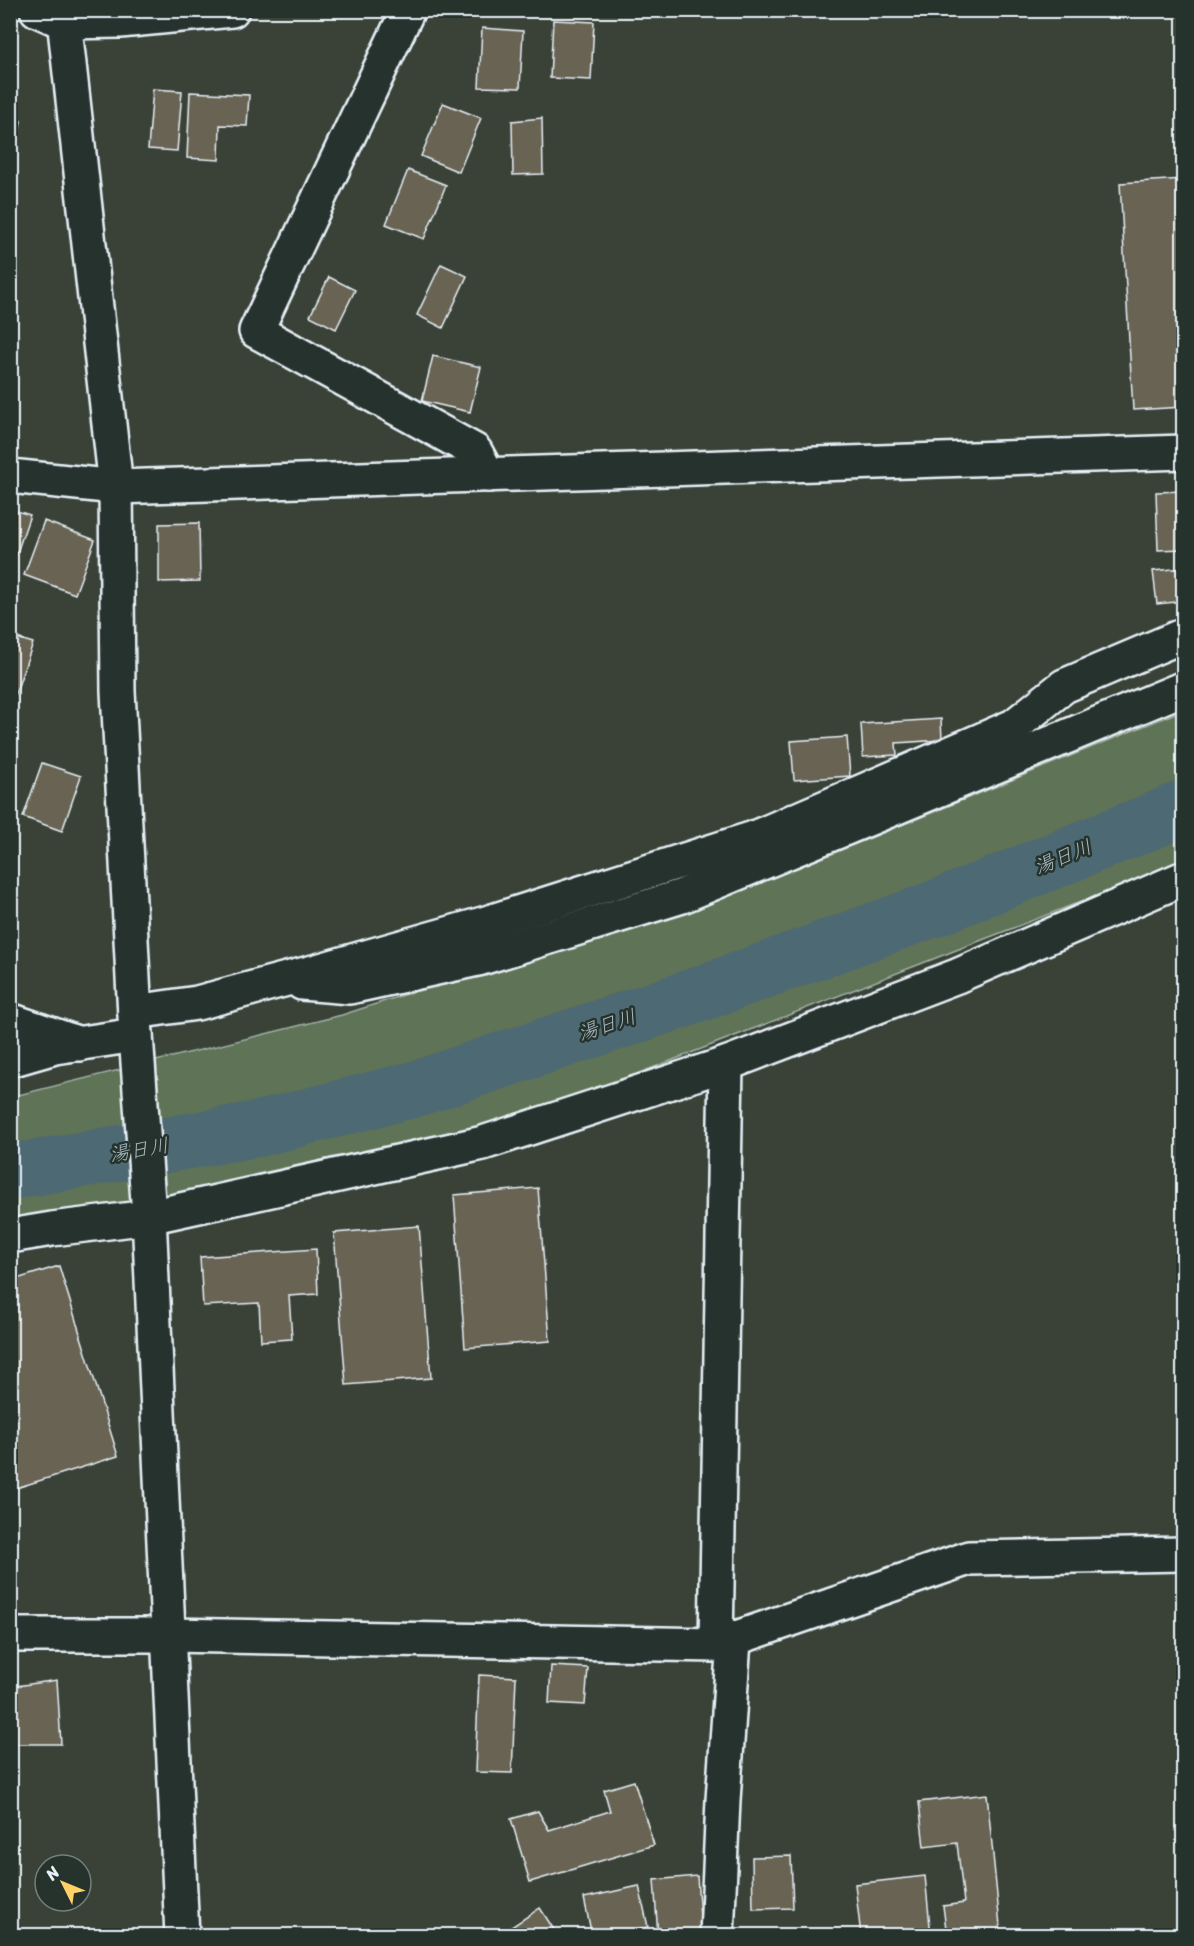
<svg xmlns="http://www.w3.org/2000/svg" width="1194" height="1946" viewBox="0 0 1194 1946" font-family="Sriracha,'Klee One',sans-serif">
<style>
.green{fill:#5e7357;stroke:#a3b2a8;stroke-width:1.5}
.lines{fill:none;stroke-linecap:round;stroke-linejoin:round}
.river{stroke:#4e6973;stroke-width:56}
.building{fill:#696452;stroke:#e8f1f8;stroke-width:1.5}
.street-casing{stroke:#e8f1f8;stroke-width:38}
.secondary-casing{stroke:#e8f1f8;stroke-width:38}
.street{stroke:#26332d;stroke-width:33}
.secondary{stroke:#26332d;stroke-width:33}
.labels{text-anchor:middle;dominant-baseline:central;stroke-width:5;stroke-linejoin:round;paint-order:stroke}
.water-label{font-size:20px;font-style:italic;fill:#aabbc3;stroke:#26332d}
</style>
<rect width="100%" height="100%" fill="#3a4238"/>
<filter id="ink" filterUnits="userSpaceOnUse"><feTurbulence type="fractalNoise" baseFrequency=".0167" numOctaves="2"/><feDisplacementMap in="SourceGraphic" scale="12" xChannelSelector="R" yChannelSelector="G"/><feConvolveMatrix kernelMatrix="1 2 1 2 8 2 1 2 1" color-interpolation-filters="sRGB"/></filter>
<g filter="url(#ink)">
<polygon class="green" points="1183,710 1183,862 508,1124 100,1209 11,1221 10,1097 342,1015 799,867"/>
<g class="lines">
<polyline class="river" points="10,1172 258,1129 415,1089 683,1000 934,909 1184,808"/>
</g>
<g class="building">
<polygon points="553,20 594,22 591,80 550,78"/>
<polygon points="482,28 523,31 520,88 479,87"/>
<polygon points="153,89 182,91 177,151 148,149"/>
<polygon points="190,92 249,95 247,126 220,125 219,160 187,158"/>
<polygon points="443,103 481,118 459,172 421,156"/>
<polygon points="542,118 543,174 513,175 512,121"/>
<polygon points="10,120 21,121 10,185"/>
<polygon points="408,170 446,185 424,239 386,224"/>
<polygon points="1184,179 1184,407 1133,410 1120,183"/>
<polygon points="441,264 467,276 443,328 417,315"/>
<polygon points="329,277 355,290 336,329 310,316"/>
<polygon points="433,356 481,367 470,412 422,401"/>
<polygon points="1184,491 1184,549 1158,550 1156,492"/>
<polygon points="10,509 30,515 11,570 10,570"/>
<polygon points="44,521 95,540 75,594 24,575"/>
<polygon points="199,523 200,581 159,582 159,524"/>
<polygon points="1184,568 1184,601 1157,604 1153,571"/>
<polygon points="10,636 33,643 14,698 10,697"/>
<polygon points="941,719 942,740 896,743 897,755 863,757 861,724"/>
<polygon points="847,737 850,776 794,780 791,741"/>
<polygon points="42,763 81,776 62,831 23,817"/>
<polygon points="538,1188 550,1341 465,1348 454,1195"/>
<polygon points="419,1226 431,1378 346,1385 334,1233"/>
<polygon points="316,1249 318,1294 289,1296 292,1339 261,1341 259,1303 203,1306 200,1257"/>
<polygon points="59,1266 118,1456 10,1490 10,1281"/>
<polygon points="551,1666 588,1668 585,1705 549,1703"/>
<polygon points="479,1675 516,1677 512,1773 475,1772"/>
<polygon points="57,1680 61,1744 10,1744 10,1687"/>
<polygon points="634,1781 654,1845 530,1882 511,1819 538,1811 549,1830 610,1811 604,1790"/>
<polygon points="987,1794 1001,1936 947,1936 943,1906 964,1903 957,1843 924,1847 919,1802"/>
<polygon points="791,1856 793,1908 753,1909 752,1857"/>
<polygon points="697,1876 701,1932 658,1936 654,1880"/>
<polygon points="925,1876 931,1936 861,1936 855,1884"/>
<polygon points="639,1886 648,1927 610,1936 592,1936 584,1898"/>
<polygon points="540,1908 558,1936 498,1936"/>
</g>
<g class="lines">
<g class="street-casing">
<g id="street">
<polyline points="37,10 64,22 120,21 232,10"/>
<polyline points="408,10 256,331 475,451 488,475"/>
<polyline points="10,476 116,487 1184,452"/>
<polyline points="302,983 350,987 478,959 682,896 1184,688"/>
<polyline points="135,1012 197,1003 317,971 483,924 754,838 1014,726 1064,686 1184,635"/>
<polyline points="10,1020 80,1044"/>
<polyline points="10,1060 55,1047 136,1035"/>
<polyline points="10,1236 52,1229 149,1217 483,1143 726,1064 957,976 1184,878"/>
<polyline points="10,1635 169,1635 716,1645 969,1558 1184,1554"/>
<polyline points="716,1645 726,1064"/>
<polyline points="717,1936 723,1800 734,1640"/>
</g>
</g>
<g class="secondary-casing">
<polyline id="secondary" points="63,10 116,487 118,691 136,1035 149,1215 182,1936"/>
</g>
<use href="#street" class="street"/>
<use href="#secondary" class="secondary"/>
</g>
</g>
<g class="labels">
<g class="water-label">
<text transform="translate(1063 857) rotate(-22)">湯日川</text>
<text transform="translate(607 1025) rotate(-18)">湯日川</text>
<text transform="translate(139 1150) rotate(-10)">湯日川</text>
</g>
</g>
<rect width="1194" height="1946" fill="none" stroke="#26332d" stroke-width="36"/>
<rect x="18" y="18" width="1158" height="1910" fill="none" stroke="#e8f1f8" stroke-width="2" filter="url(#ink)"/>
<g transform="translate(63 1883) rotate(313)"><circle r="28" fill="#26332d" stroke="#747f7e" stroke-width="1.5"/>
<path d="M0-4.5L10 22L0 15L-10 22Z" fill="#ffd166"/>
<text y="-9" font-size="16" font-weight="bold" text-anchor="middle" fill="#e8f1f8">N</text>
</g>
</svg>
